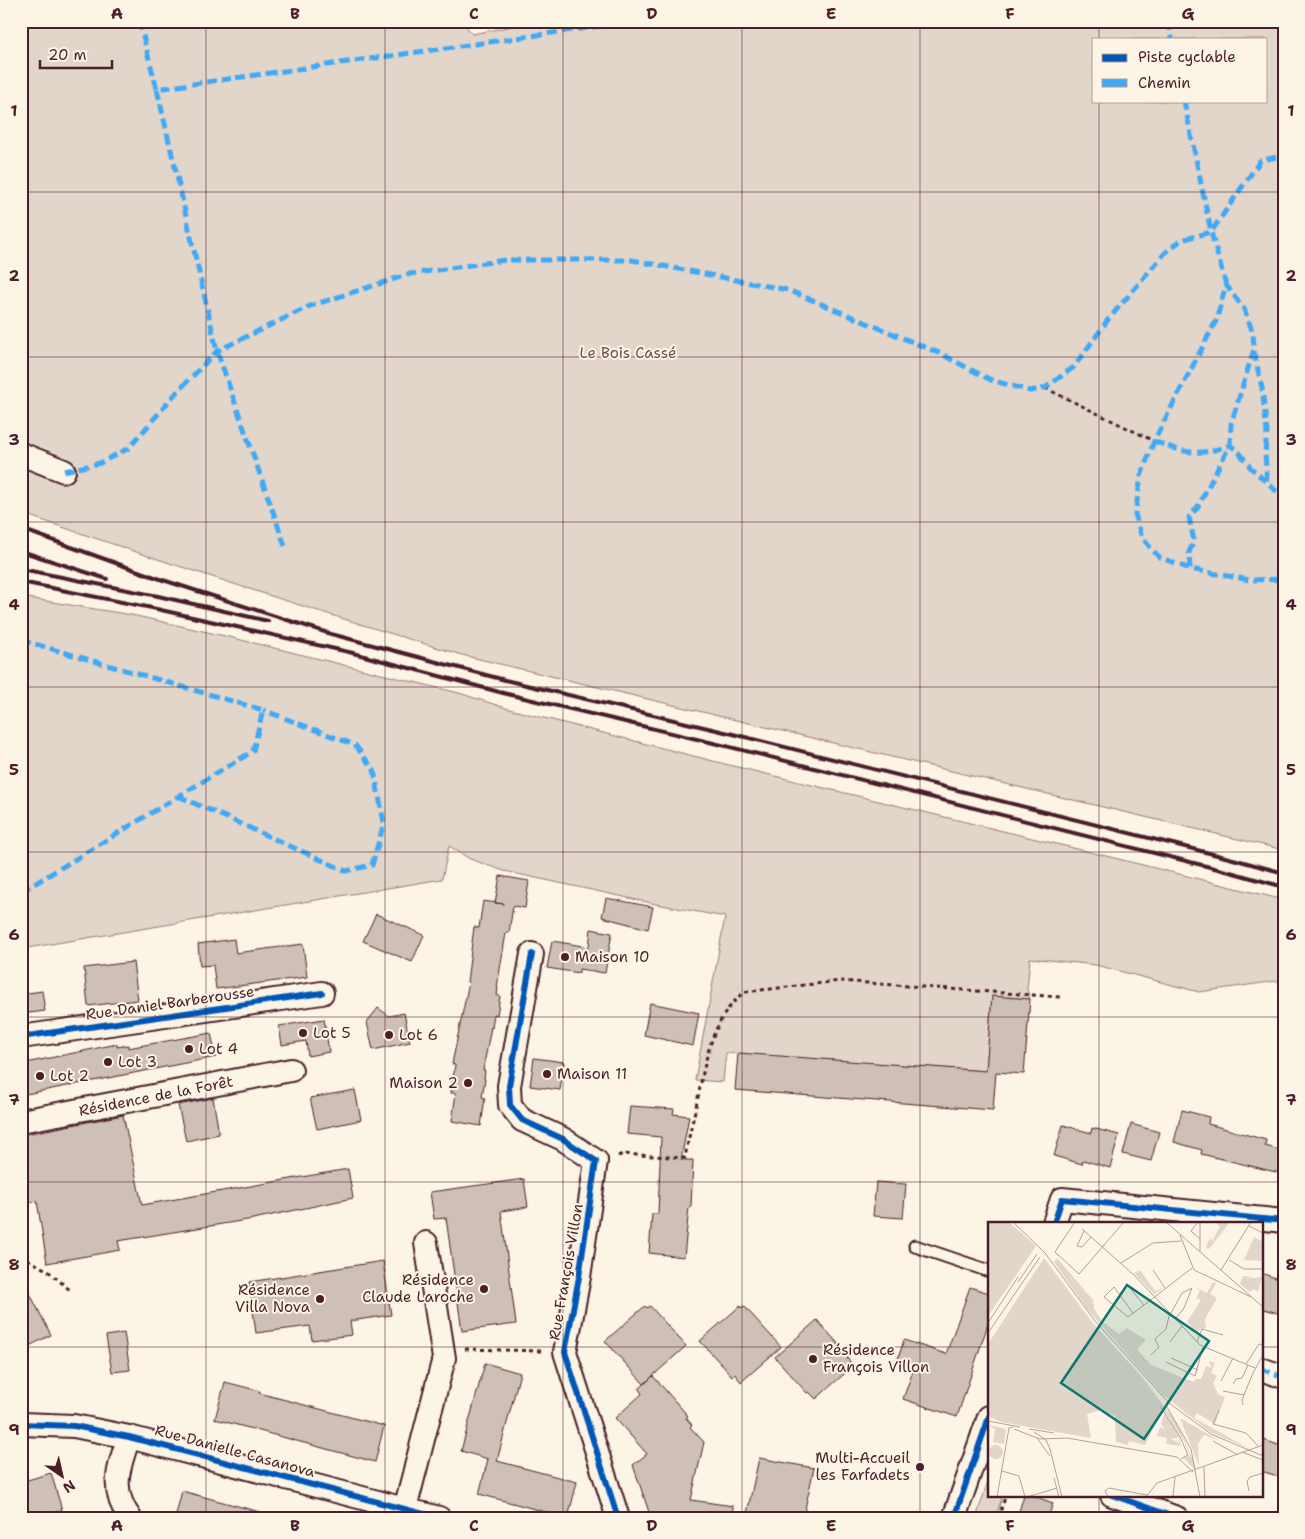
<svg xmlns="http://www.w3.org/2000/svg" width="1305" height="1539" viewBox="0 0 1305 1539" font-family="'Shantell Sans',sans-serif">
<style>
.green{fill:#e2d5ca;stroke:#967a7a;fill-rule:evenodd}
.building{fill:#cfc0b7;stroke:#4a1f2b}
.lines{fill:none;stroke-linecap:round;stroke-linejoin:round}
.service-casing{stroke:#4a1f2b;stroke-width:15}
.minor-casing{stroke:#4a1f2b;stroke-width:26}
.path{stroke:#4a1f2b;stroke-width:3;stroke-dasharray:4 4;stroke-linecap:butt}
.service{stroke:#fcf5e5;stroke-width:11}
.minor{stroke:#fcf5e5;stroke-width:22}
.rail{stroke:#4a1f2b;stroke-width:4}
.quiet{stroke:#3fa9f5;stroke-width:5;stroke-dasharray:10 5;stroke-linecap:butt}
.cycleway-casing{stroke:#fcf5e5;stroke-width:9}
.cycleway{stroke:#0057b8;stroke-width:6}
.grid{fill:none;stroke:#4a1f2b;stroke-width:1;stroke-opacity:0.55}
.poi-dot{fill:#4a1f2b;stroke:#fcf5e5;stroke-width:2}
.labels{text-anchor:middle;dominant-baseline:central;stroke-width:4;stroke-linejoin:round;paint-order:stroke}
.park-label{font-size:15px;fill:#704c53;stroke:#fcf5e5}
.poi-label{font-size:15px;fill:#4a1f2b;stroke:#fcf5e5;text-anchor:start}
.street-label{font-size:15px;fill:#4a1f2b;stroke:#fcf5e5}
.inset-road{fill:none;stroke:#b59f9b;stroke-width:1}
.view{fill:#0f766e;fill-opacity:0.15;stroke:#0f766e;stroke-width:2.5}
.inset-edge{fill:none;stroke:#4a1f2b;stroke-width:2.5}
.neatline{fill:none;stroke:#4a1f2b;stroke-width:2}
.grid-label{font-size:16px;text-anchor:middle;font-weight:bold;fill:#4a1f2b}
</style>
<rect width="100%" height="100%" fill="#fcf5e5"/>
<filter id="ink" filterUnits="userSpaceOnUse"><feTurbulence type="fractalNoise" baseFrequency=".02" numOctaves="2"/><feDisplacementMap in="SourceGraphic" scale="10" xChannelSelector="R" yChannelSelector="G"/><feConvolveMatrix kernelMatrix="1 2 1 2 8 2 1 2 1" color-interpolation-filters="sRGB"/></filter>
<g filter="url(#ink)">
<g class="green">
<path d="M21 21H462L472 34 539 21H1284V850L462 655C314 611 167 563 21 513V467L50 479 61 456 21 442V393L27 391 21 379ZM1094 39H1266V101H1094Z"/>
<polygon points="21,597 132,615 225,636 459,693 509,709 729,765 1090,852 1284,900 1284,980 1199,992 1096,965 1030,958 1027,989 1030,999 992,996 986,1071 726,1053 723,1082 695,1080 725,917 656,904 504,871 470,859 449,846 442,879 21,949"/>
<polygon points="989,1478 989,1495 1003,1495 995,1518 976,1518"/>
</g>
<g class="building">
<polygon points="500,876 529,881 525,908 513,906 509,933 506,933 497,987 498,987 497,996 500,996 497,1015 494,1014 492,1028 491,1027 483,1070 485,1071 484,1079 485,1079 482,1097 485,1098 481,1126 452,1121 456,1093 451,1093 455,1065 452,1064 469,982 467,982 474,927 479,928 483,901 504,904 495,903"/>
<polygon points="606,898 653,907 648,929 602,917"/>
<polygon points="376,914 424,935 412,962 363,941"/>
<polygon points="591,929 612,933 605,973 579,969 579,973 547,968 552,941 589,947"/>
<polygon points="234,939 236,953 303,944 307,977 216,989 213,965 200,966 198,944"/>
<polygon points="133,962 138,1000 88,1006 84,968"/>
<polygon points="42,991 45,1011 21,1014 21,994"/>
<polygon points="992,996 1030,999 1024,1074 996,1072 993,1110 735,1090 738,1053 986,1071"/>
<polygon points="650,1003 699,1013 693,1046 644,1035"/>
<polygon points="378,1008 389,1016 404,1013 410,1042 373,1050 367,1022"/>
<polygon points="324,1019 329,1052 308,1056 306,1041 282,1045 279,1026"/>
<polygon points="211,1033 216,1057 21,1095 21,1064 117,1044 117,1047 128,1045 128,1048"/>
<polygon points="534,1058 564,1062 560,1090 530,1086"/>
<polygon points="355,1090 361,1120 317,1129 310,1098"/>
<polygon points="213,1098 219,1134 186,1141 178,1105"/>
<polygon points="630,1106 674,1109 673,1114 689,1116 681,1160 693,1160 691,1207 689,1207 684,1257 649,1253 652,1214 658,1214 661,1137 627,1134"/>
<polygon points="1182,1110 1209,1117 1208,1124 1266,1140 1265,1146 1284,1151 1284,1174 1201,1154 1202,1150 1174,1142"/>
<polygon points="123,1115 142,1205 348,1169 353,1198 253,1219 118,1241 120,1250 47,1263 37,1201 21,1204 21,1135"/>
<polygon points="1131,1124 1159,1132 1151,1161 1123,1154"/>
<polygon points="1063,1125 1091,1133 1092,1128 1119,1135 1110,1168 1083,1160 1082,1164 1054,1156"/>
<polygon points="524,1179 528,1207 501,1211 516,1324 462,1331 446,1218 434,1219 430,1192"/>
<polygon points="876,1182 906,1184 903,1218 873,1216"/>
<polygon points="383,1261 391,1315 350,1321 352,1335 312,1340 310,1326 256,1333 249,1282"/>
<polygon points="1261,1273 1284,1281 1284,1315 1261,1308"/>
<polygon points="21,1276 51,1335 21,1350"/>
<polygon points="970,1287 989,1293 989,1321 957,1417 903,1399 914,1368 897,1362 904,1340 946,1354"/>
<polygon points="645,1306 647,1308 650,1306 686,1346 644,1384 605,1341"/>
<polygon points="740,1306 741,1308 744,1306 781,1347 741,1382 735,1374 732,1376 700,1341"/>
<polygon points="817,1320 849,1356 847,1358 853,1366 816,1399 809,1392 807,1393 775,1357"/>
<polygon points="124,1333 130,1370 112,1372 106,1336"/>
<polygon points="485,1363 520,1373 497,1461 577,1482 568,1518 479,1494 488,1459 461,1451"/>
<polygon points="653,1376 688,1416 686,1418 692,1425 690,1427 704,1442 691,1500 733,1506 732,1518 651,1518 633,1465 647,1454 615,1418 642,1394 639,1389"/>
<polygon points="225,1382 260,1391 259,1393 384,1426 375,1462 215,1419"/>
<polygon points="1261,1439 1284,1447 1284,1478 1261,1471"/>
<polygon points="759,1458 814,1468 803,1518 746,1518"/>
<polygon points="51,1473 62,1510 36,1518 30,1518 21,1489 21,1482"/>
<polygon points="182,1491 260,1512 259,1518 175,1518"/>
<polygon points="1024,1495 1031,1495 1053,1503 1048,1518 1017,1518"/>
</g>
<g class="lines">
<g class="service-casing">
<polyline id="service" points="915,1246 989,1271"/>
</g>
<g class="minor-casing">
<g id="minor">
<polyline points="21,454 64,471"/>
<polyline points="532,954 509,1086 510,1105 522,1120 563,1139 596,1161 579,1277 565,1352 618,1518"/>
<polyline points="21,1037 322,993"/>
<polyline points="21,1121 291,1070"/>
<polyline points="1054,1223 1062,1199 1284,1221"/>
<polyline points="1261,1369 1284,1377"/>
<polyline points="21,1424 74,1426 129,1437 439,1518"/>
<path d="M129 1437C119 1467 109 1489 130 1518"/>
<polyline points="1112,1495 1177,1518"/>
<polyline points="405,1509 444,1358 426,1243"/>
<polyline points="954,1518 989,1417"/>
</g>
</g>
<g class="path">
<polyline points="1045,388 1154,441"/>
<path d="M618 1156 623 1154 685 1158C688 1139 693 1120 697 1102 706 1060 710 1021 744 992L840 981 1060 997"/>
<polyline points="21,1244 29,1260 48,1271 71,1291"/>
<polyline points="465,1349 542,1351"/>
<polyline points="998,1518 1006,1495"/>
</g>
<use href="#service" class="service"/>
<use href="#minor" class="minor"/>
<g class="rail">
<polyline points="21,529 163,580 331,634 505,680 729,733 1233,859 1284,873"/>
<polyline points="21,551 107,579"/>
<polyline points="21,569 158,596 268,621"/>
<polyline points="21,582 152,608 353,653 503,693 726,746 1230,872 1284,887"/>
</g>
<g class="quiet">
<polyline points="139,21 157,89"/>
<polyline points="1168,21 1172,39"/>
<polyline points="1184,101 1211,232 1226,285 1216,321 1154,441 1141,476 1135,514 1142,538 1159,557 1190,569 1250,580 1284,579"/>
<polyline points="1254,352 1262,388 1267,432 1265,453 1267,483"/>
<path d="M1154 441C1184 453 1198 457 1230 445L1239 452 1251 468 1284 498"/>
<polyline points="64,471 100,463 129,448 176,393 217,351 310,306 410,274 505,260 632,260 788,290 939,353 991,380 1030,391 1045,388 1074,367 1107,321 1165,253 1181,240 1211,232 1260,161 1284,155"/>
<polyline points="285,546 217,351 157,89 637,21"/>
<polyline points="1190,569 1189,552 1194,541 1189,517 1197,508 1230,445 1231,424 1254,349 1253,333 1244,309 1226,285"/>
<polyline points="21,640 263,710 253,751 21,892"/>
<polyline points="178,796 346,871 372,865 384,823 374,770 355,745 263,710"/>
<polyline points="1261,1369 1284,1377"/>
</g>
<g class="cycleway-casing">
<g id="cycleway">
<polyline points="532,954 509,1086 510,1105 522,1120 563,1139 596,1161 579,1277 565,1352 618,1518"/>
<polyline points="21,1037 322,993"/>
<polyline points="1054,1223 1062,1199 1284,1221"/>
<polyline points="21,1424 74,1426 129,1437 439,1518"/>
<polyline points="1112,1495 1177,1518"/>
<polyline points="954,1518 989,1417"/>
</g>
</g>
<use href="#cycleway" class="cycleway"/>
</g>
</g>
<path class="grid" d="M206 21V1518M385 21V1518M563 21V1518M742 21V1518M920 21V1518M1099 21V39M1099 101V1223M21 192H1284M21 357H1284M21 522H1284M21 687H1284M21 852H1284M21 1017H1284M21 1182H1284M21 1347H989M1261 1347H1284M1099 1495V1518"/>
<g class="poi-dot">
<circle cx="565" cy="957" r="5"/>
<circle cx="303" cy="1033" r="5"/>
<circle cx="389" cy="1035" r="5"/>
<circle cx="189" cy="1049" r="5"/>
<circle cx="108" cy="1062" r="5"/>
<circle cx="547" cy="1074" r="5"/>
<circle cx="40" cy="1076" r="5"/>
<circle cx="468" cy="1083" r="5"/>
<circle cx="484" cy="1289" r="5"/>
<circle cx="320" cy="1299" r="5"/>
<circle cx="813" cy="1359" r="5"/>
<circle cx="920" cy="1467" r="5"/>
</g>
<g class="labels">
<g class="park-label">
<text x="628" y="353">Le Bois Cassé</text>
</g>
<g class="poi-label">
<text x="575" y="957">Maison 10</text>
<text x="313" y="1033">Lot 5</text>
<text x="399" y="1035">Lot 6</text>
<text x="199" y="1049">Lot 4</text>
<text x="118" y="1062">Lot 3</text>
<text x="557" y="1074">Maison 11</text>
<text x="50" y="1076">Lot 2</text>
<text x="458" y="1083" text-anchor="end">Maison 2</text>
<text x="474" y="1280" text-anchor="end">Résidence<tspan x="474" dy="17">Claude Laroche</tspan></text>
<text x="310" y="1290" text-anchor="end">Résidence<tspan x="310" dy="17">Villa Nova</tspan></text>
<text x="823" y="1350">Résidence<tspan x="823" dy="17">François Villon</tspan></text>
<text x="910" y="1458" text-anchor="end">Multi-Accueil<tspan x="910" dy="17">les Farfadets</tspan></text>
</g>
<g class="street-label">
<text transform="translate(170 1003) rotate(-8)">Rue Daniel Barberousse</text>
<text transform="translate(156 1096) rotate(-11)">Résidence de la Forêt</text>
<text transform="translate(566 1272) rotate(-80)">Rue François Villon</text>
<text transform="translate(235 1451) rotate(15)">Rue Danielle Casanova</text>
</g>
</g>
<g transform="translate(988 1222)">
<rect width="275" height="275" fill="#fcf5e5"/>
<path d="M0 0 22 1 48 24 0 94ZM228 0H242L221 27 218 26 220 20 223 16 224 19 232 5ZM266 15 275 20V39L256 38ZM56 36 104 100 154 155 189 201 208 245 205 246 196 236 202 233 196 219 173 184V191L157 223 141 219 140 223 128 220 127 194 113 188 99 192 103 216 13 200 0 194V122ZM69 36 105 78 106 87 114 99 131 112 139 106 158 118 149 127 163 143 206 160 207 157H213L218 144 224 146 220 139 227 141 223 151 229 154 225 161 230 172 237 175 227 202 209 191 206 196 260 226 222 210 174 172 99 87 66 40ZM152 48 167 69 176 66 166 72 146 51ZM255 54 265 55 257 57 274 55 270 70 265 67 262 70 252 62ZM225 60 228 61 222 72 229 76 217 97 218 106 212 107 210 112 199 100 213 78 208 76 212 69 207 65 219 71ZM176 192 185 203 181 204H185L191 215 183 217 191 221V216L193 224 178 222 179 216 169 214 172 205 177 208 173 202ZM192 196 232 219 216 213 210 222 211 244ZM0 203 18 207 16 222 5 220 7 207ZM1 230a7 7 0 1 1 14 0a7 7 0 1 1-14 0Z" fill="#e2d5ca"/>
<path class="inset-road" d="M25 0 57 31 107 99 181 181 223 212 275 234M87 0 67 30 91 52 136 0M178 0 275 85M210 0 203 9 212 17M261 4 275 11M94 7 146 53 212 123 267 146M96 9 89 24 94 25 103 15M192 13 206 48 263 75M212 29V0M241 38 256 47H275M133 41 165 21 193 19M165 48 177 66M233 48 263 0M30 60 49 32M141 65 156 83M145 91 126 65 116 75 140 95 164 77 204 46M183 91 194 71 204 66 196 86 188 96M0 101 30 55M0 111 52 35M182 120 194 104M209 120 214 107 235 113M163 133 171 125 167 117 178 107 182 90M183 136 210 148M178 140 207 154 215 125M258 142 271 122 275 123M233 159 245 136M245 162 248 157 254 156 260 143M235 169 256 173M255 183 254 178 265 151 275 133M172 184 192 215 200 233 193 237M179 185 203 227 212 275M231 188 225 202 258 211 271 225M0 199 32 205M26 207 52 217 79 216 189 235 205 250M41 207 66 211M46 210 58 218 62 227 74 275M49 216 62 234M225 219 250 233M254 230 275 238M216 245 217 275M14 249 31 254 37 275M66 256 71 275M261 269 259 259 262 255 275 251M9 275 21 206 25 205M39 275 69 266M120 275 117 269 121 266 159 273M158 275 169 261 275 223M185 275 187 255"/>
<path class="view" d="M139 63 221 119 156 217 73 161Z"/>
<rect width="275" height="275" class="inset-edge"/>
</g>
<rect width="1305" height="1539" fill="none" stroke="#fcf5e5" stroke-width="55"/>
<rect x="1092" y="38" width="175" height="65" fill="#fcf5e5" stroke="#b59f9b"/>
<rect x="1102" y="54" width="25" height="8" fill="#0057b8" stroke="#b59f9b"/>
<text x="1138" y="62" font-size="15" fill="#4a1f2b">Piste cyclable</text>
<rect x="1102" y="79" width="25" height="8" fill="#3fa9f5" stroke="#b59f9b"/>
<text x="1138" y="88" font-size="15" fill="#4a1f2b">Chemin</text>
<g transform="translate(62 1476) rotate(146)" stroke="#fcf5e5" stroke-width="4" paint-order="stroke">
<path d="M0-4L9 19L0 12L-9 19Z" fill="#4a1f2b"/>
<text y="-8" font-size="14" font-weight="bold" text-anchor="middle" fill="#4a1f2b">N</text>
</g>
<path d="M40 60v8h72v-8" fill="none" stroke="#4a1f2b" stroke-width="2.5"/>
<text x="48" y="60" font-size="15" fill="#4a1f2b" stroke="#fcf5e5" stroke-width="4" paint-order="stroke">20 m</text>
<rect x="28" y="28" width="1250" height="1484" class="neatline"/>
<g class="grid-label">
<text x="117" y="19">A</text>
<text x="295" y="19">B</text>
<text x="474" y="19">C</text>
<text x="652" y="19">D</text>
<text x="831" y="19">E</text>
<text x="1010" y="19">F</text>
<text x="1188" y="19">G</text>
<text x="14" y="116">1</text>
<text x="1291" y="116">1</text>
<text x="14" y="281">2</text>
<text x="1291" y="281">2</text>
<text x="14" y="445">3</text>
<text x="1291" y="445">3</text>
<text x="14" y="610">4</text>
<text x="1291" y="610">4</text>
<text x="14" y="775">5</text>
<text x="1291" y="775">5</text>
<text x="14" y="940">6</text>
<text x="1291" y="940">6</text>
<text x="14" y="1105">7</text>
<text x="1291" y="1105">7</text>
<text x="14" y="1270">8</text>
<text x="1291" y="1270">8</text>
<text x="14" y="1435">9</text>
<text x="1291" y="1435">9</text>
<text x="117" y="1531">A</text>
<text x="295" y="1531">B</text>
<text x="474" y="1531">C</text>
<text x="652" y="1531">D</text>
<text x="831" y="1531">E</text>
<text x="1010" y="1531">F</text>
<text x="1188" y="1531">G</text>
</g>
</svg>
